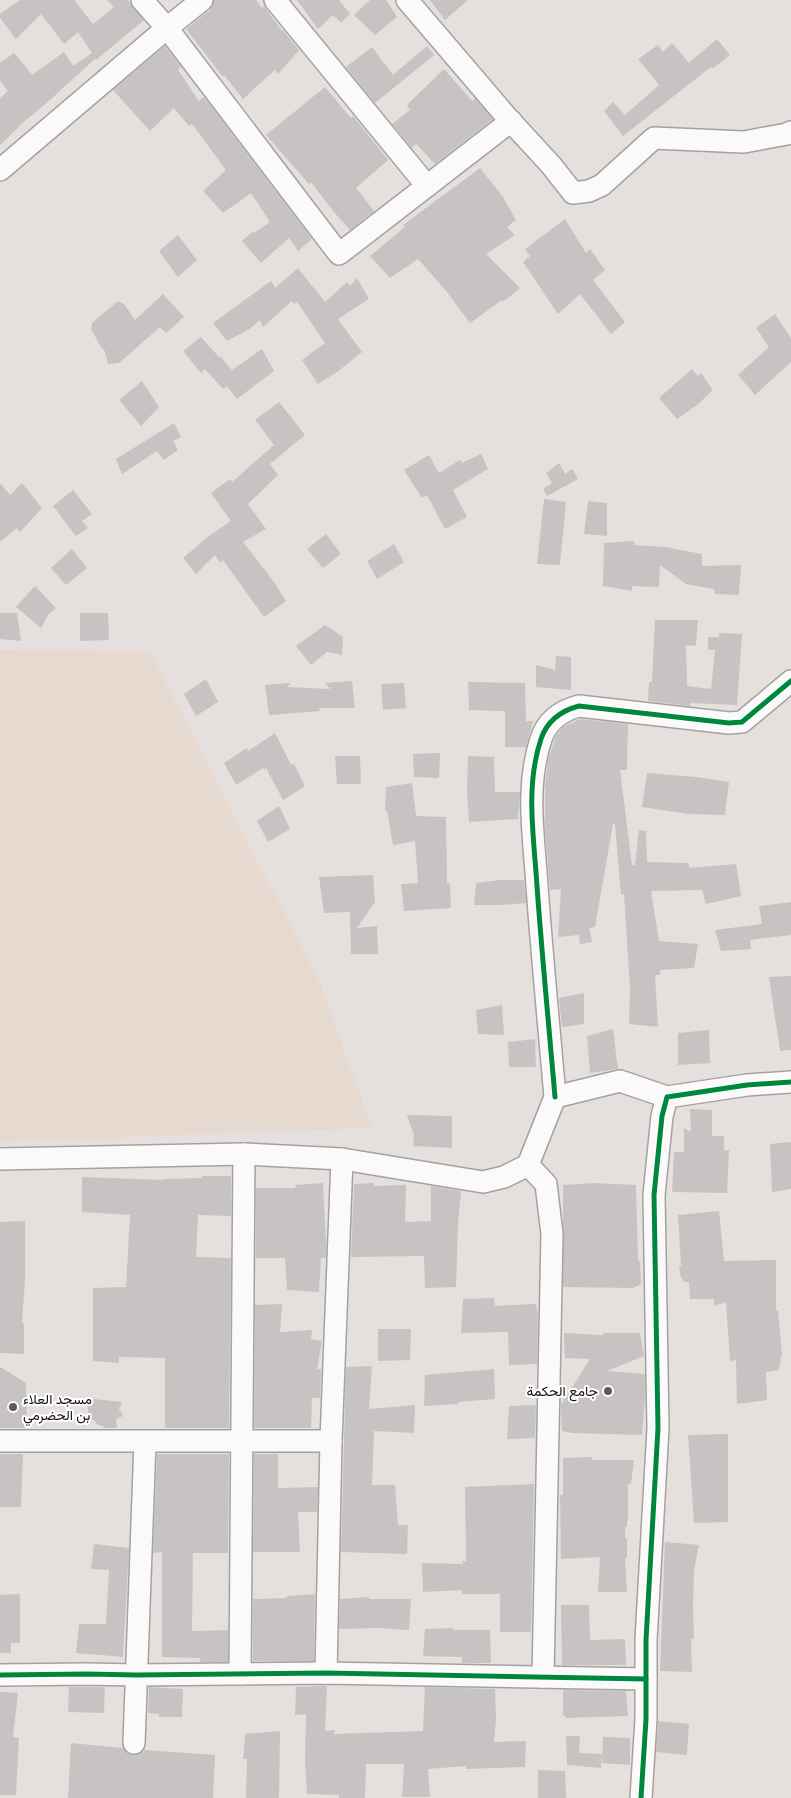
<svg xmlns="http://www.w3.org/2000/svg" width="791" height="1798" viewBox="0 0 791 1798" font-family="'Source Serif 4',Vazirmatn,serif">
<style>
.industrial{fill:#e6d9d0}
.building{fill:#c7c3c3}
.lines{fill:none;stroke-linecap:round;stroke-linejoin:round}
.minor-casing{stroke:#a5a1a0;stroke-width:24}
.minor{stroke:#fbfafa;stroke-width:21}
.cycleway-casing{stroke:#fff;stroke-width:8}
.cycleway{stroke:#00873e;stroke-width:5}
.poi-dot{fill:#5e5b59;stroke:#fff;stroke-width:2}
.labels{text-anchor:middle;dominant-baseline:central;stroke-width:4;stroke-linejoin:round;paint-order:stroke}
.poi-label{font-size:14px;fill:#161312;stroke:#fff;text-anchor:end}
</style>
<rect width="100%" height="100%" fill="#e5e0de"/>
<polygon class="industrial" points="0,650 150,651 321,985 372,1128 0,1142"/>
<g class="building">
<polygon points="20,0 74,0 93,24 114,7 107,0 128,0 144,20 96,60 95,59 51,99 26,120 0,145 0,98 8,91 0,81 0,63 14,53 32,75 64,52 73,66 92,53 78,32 64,44 41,14 16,39 0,18 0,14"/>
<polygon points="214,0 256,0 262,8 264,6 282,31 283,30 299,50 278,74 275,70 243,99 224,75 223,77 186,29 210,10 213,5"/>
<polygon points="297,0 339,0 350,14 341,23 333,15 318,29"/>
<polygon points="370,0 386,0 397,17 375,35 354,15"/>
<polygon points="430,0 468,0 445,20"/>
<polygon points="717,39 730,55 712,69 711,67 623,136 604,111 613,102 625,115 659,85 638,59 658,45 663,52 672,43 689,63"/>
<polygon points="165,46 181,67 178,70 199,101 204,97 312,239 298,251 289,238 261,263 242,241 252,232 254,233 270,222 251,193 223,213 203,191 226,170 192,124 189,126 174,108 150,131 113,90"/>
<polygon points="427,46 434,55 375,103 346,67 372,47 393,75"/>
<polygon points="444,69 472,101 475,98 493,119 435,164 416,144 412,148 392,124 410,110 407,105"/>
<polygon points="325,87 351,118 353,116 388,160 356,188 374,211 350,230 333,211 311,182 309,184 266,135"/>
<polygon points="480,168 503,197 516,220 507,227 515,235 486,254 520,288 503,302 502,300 470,323 447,292 418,259 390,278 370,256 405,227 403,225"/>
<polygon points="565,219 586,253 590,249 605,270 593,280 625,322 611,334 580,294 558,314 523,262 530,256 525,249"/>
<polygon points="178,235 197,260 178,277 159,251"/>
<polygon points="298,268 325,302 347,282 350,286 357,278 369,299 338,319 362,352 337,372 318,384 302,360 325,343 297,302 294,304 292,301 263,327 260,320 251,328 227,341 213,323 271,281 275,288"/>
<polygon points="163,294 184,317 166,333 160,327 119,363 108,364 104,349 102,349 91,329 92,323 118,301 124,304 135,320"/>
<polygon points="775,314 791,338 791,362 755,395 738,375 769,347 756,328"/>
<polygon points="201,337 219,357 220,356 232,370 262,349 274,371 237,399 227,386 223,389 205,369 201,373 183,351"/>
<polygon points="692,369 698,376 701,373 713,390 697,405 677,419 659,398"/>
<polygon points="142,381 159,407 141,426 119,400"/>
<polygon points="279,402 305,435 270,464 278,475 248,504 266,529 243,542 274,582 286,601 264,617 223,560 220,563 215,555 196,574 183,558 209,536 231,521 211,493 230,479 232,482 274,445 255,420"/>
<polygon points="174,423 181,437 173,441 178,450 164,460 157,451 122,474 116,459"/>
<polygon points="481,454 488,469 453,490 467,517 445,529 427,495 422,498 404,470 429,455 439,473 460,460 462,463"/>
<polygon points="559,463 565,474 572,469 578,479 547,496 543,489 552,483 546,473"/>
<polygon points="0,483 10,495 22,483 42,508 20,532 17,528 0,542"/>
<polygon points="73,490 92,514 82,521 88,528 76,536 53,506"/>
<polygon points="544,499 566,502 560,565 537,564"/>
<polygon points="588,501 607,503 607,536 584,534"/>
<polygon points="326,534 341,554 323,568 307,549"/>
<polygon points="634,541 634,545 665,547 702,554 702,566 741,565 739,595 715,594 714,589 686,584 660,565 659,587 632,586 632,591 603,586 604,543"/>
<polygon points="394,544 404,562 377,579 367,561"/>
<polygon points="72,549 87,568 66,585 51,568"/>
<polygon points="35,586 56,608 48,615 41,628 16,607"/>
<polygon points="0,613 17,613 21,641 0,639"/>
<polygon points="80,613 108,613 109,640 80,641"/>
<polygon points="655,620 698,620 696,646 686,645 687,686 711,689 715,650 708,650 708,637 719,637 719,633 742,634 737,705 690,703 690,706 648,701 649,682 652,682"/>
<polygon points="325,625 343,637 342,655 328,652 328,651 311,665 296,646"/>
<polygon points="556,656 571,657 571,690 536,687 536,665 555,670"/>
<polygon points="206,679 218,702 196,716 184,694"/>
<polygon points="352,681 355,708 319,708 320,711 269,715 265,685 291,683 287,687 330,689 325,683"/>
<polygon points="468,682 525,683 526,721 533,721 526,747 505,747 505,711 469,710"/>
<polygon points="404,683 406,708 383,710 381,684"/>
<polygon points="580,719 628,724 627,770 620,770 632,865 635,865 639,830 646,831 647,862 689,863 689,868 736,864 741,896 706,904 702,890 651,891 659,941 698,944 694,968 660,970 660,975 655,975 658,1027 629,1024 630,988 624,894 621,894 615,824 613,824 595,927 589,928 592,942 580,944 579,935 558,937 561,889 550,890 545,828 545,786 548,760 555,738 563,727"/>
<polygon points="275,733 291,765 294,764 305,786 283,800 266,768 264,770 263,768 236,785 224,763 247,748 248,751"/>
<polygon points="440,753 439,778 414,777 413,754"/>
<polygon points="335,756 360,756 361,784 337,784"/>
<polygon points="468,756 494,757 495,792 520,792 518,819 469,822 467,792"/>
<polygon points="647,773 696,777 729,782 725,815 688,814 642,807"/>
<polygon points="412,783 416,816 446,817 447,883 450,883 451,908 404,911 401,884 418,883 415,841 393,845 387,811 385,811 386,787"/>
<polygon points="279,806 290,829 268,842 257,821"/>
<polygon points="373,875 375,902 357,928 377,926 378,954 351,954 350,912 324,913 319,877"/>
<polygon points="500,880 524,880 526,903 500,905 474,905 476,883"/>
<polygon points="791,902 791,935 750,940 751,949 721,951 715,930 762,924 759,906"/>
<polygon points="791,976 791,1050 780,1051 769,977"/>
<polygon points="584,993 584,1024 562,1027 559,998"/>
<polygon points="502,1005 504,1035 478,1034 476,1010"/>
<polygon points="613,1029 618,1069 590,1073 587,1036"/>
<polygon points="709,1030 710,1063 678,1065 678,1033"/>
<polygon points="535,1039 536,1067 509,1067 508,1042"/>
<polygon points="690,1109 712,1110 712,1136 724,1136 724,1150 729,1150 727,1193 672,1192 674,1152 684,1152 684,1128 691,1132"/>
<polygon points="407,1115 452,1116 452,1148 413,1146 414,1135"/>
<polygon points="791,1142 791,1189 772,1192 770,1144"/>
<polygon points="202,1176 231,1176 231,1216 198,1215 196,1256 197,1257 231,1258 229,1428 165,1428 165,1358 119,1357 119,1363 93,1361 93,1288 126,1287 130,1215 82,1212 82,1177 165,1180 165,1179 202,1178"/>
<polygon points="323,1183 326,1244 326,1258 321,1258 319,1292 287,1290 285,1258 256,1258 256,1188 295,1188 296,1185"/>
<polygon points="374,1183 374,1186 406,1185 405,1222 431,1221 431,1186 461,1191 458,1224 456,1287 425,1288 424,1256 351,1257 354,1184"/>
<polygon points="595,1183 636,1185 638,1261 640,1261 641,1284 633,1288 563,1287 563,1185"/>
<polygon points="719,1211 724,1261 776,1260 776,1311 778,1311 782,1356 781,1356 779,1370 766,1372 767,1400 737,1404 736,1360 730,1361 726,1302 714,1306 714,1299 690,1299 689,1282 684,1282 680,1275 679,1266 681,1266 678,1215"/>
<polygon points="25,1221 25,1280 22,1323 24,1323 24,1354 0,1353 0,1222"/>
<polygon points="494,1298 495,1306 536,1304 538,1316 537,1364 509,1365 508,1332 461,1333 463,1299"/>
<polygon points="282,1304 280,1332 312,1330 311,1339 322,1341 317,1369 321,1369 320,1398 312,1398 311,1428 254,1428 255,1305"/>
<polygon points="378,1329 411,1329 410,1360 378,1361"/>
<polygon points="564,1333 603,1335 603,1333 640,1333 644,1356 607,1371 645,1374 645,1397 642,1435 572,1433 562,1431 561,1405 590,1359 565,1358"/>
<polygon points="372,1366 369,1409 415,1405 414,1433 374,1431 372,1485 395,1485 398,1525 408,1525 407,1554 341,1552 346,1367"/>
<polygon points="0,1367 26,1383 27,1428 0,1428"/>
<polygon points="494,1369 495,1399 458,1402 458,1404 424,1406 425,1375"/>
<polygon points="94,1399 122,1402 119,1409 123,1416 116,1419 117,1428 104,1428 103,1426 98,1425 95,1421 88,1418 88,1404"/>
<polygon points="536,1405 535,1438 507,1439 509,1406"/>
<polygon points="728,1434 728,1522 694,1523 688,1435"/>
<polygon points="0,1454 23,1454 21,1507 0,1507"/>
<polygon points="157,1454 229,1454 228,1553 193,1553 192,1631 228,1630 228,1662 200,1662 200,1658 162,1657 162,1552 153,1553"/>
<polygon points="254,1454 278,1454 278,1488 318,1487 317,1512 298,1512 300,1552 253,1552"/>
<polygon points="592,1457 592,1460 634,1460 631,1484 628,1484 628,1521 627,1521 627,1527 625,1527 625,1538 627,1538 627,1558 625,1558 627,1592 598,1592 600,1557 561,1559 560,1495 563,1495 563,1458"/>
<polygon points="534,1484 531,1632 500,1632 500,1594 462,1594 462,1590 423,1592 422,1563 463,1564 463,1561 466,1561 465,1487"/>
<polygon points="665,1542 699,1545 694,1570 693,1606 694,1639 691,1639 692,1672 660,1671"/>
<polygon points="94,1544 129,1548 123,1657 76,1653 79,1624 106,1624 109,1570 91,1569"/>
<polygon points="20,1594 20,1643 11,1643 11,1653 0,1653 0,1595"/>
<polygon points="315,1594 314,1661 253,1661 253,1599 287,1598 287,1596"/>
<polygon points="369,1597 369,1599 411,1599 409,1630 378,1628 339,1629 340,1599"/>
<polygon points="561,1605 589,1605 590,1640 625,1639 626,1665 562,1665"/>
<polygon points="453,1628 453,1630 490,1630 491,1663 462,1663 462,1657 423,1656 425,1629"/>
<polygon points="327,1686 325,1731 335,1730 334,1734 423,1731 425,1687 495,1689 496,1718 494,1742 526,1741 525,1767 466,1769 466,1766 428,1769 430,1797 402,1797 404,1764 366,1764 365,1798 339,1798 339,1795 307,1794 305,1761 306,1714 295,1715 296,1687"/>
<polygon points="69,1687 105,1687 104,1713 68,1712"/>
<polygon points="149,1687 183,1689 182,1717 159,1717 159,1714 148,1713"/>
<polygon points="563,1690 626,1691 628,1716 566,1718 566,1716 563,1716"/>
<polygon points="0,1692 18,1693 13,1737 19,1738 16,1795 0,1795"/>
<polygon points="658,1721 689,1724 687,1755 656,1752"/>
<polygon points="280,1731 279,1798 246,1798 247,1759 243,1759 245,1734"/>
<polygon points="566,1736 580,1736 579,1753 602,1754 601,1768 567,1765"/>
<polygon points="603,1737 630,1738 630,1765 602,1763"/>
<polygon points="71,1743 123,1748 127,1753 133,1755 139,1754 145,1750 215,1755 213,1798 68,1798"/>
<polygon points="538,1770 565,1771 566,1798 538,1798"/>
</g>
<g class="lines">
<g class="minor-casing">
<g id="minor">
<polyline points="142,0 167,28 339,254 511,121"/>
<polyline points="275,0 427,186"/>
<polyline points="407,0 506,116 551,165 573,193 589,191 602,185 654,138 744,142 787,134 791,132"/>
<polyline points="0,170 167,28 202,0"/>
<path d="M555 1097C549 1027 542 956 537 886 534 837 525 787 541 739 547 721 560 711 579 706L729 723 742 722 791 681"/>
<polyline points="0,1159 244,1154 342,1159 483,1182 504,1177 528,1165"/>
<polyline points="0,1441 331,1441"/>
<polyline points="326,1673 331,1441 342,1159"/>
<polyline points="240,1674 244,1154"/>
<polyline points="0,1675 87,1674 136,1675 326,1673 646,1679"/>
<polyline points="543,1677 552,1234 546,1184 528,1165 555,1097 620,1081 667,1097"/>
<polyline points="134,1743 145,1442"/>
<polyline points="641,1798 646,1719 646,1640 658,1428 654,1195 662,1116 667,1097 747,1085 791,1082"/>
</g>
</g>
<use href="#minor" class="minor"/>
<g class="cycleway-casing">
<g id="cycleway">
<path d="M555 1097C549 1027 542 956 537 886 534 837 525 787 541 739 547 721 560 711 579 706L729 723 742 722 791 681"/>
<polyline points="0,1675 87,1674 136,1675 326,1673 646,1679"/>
<polyline points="641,1798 646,1719 646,1640 658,1428 654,1195 662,1116 667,1097 747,1085 791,1082"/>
</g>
</g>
<use href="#cycleway" class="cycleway"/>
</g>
<g class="poi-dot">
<circle cx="608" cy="1391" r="5"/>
<circle cx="13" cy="1407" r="5"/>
</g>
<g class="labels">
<g class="poi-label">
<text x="598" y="1391">جامع الحكمة</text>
<text x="23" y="1399" text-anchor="start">مسجد العلاء<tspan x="23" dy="16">بن الحضرمي</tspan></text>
</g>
</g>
</svg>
